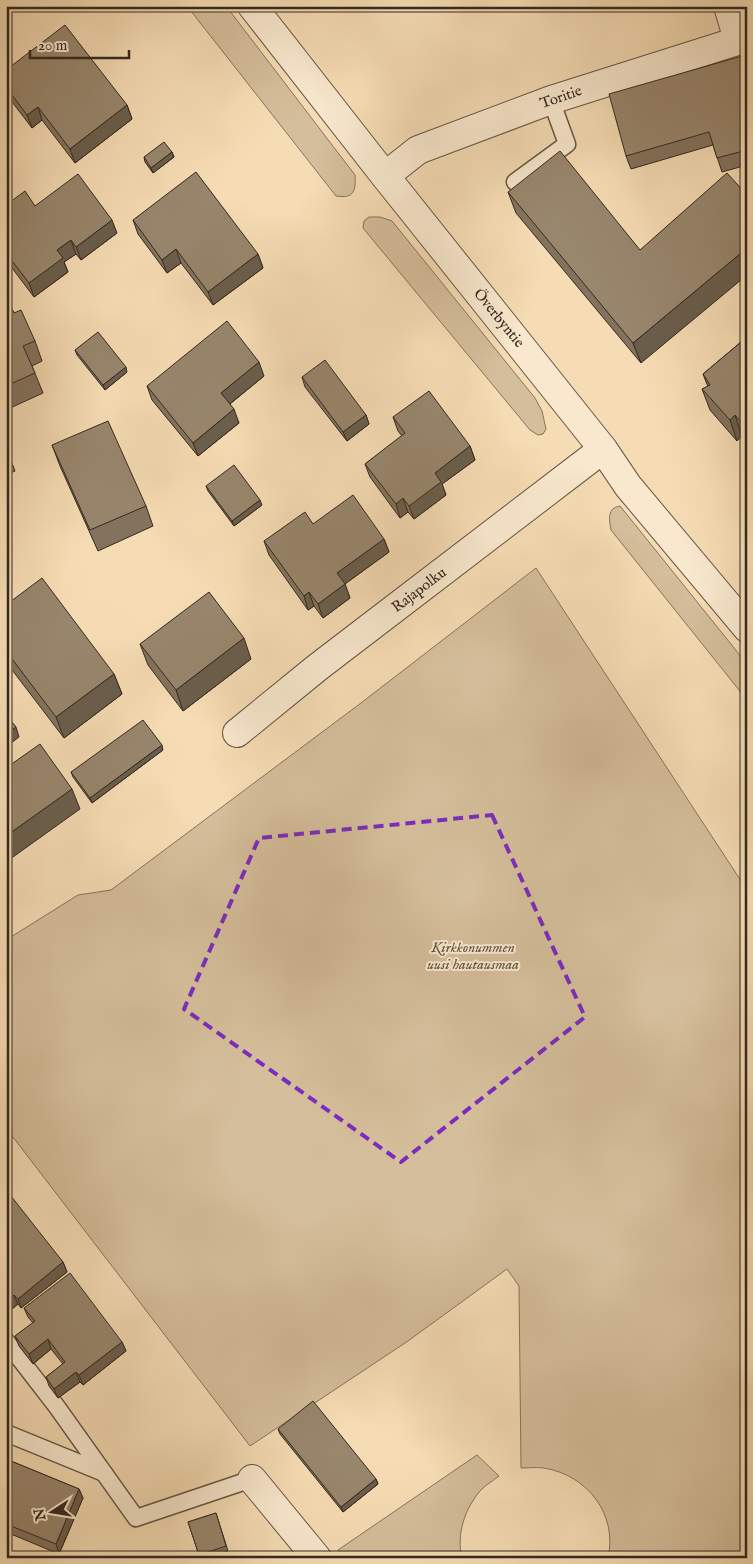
<svg xmlns="http://www.w3.org/2000/svg" width="753" height="1564" viewBox="0 0 753 1564" font-family="'IM FELL English',serif">
<style>
.green{fill:#d5be9b;stroke:#84745e}
.lines{fill:none;stroke-linecap:round;stroke-linejoin:round}
.service-casing{stroke:#645645;stroke-width:19}
.minor-casing{stroke:#645645;stroke-width:30}
.tertiary-casing{stroke:#645645;stroke-width:30}
.service{stroke:#f9e8ce;stroke-width:16}
.minor{stroke:#f9e8ce;stroke-width:28}
.tertiary{stroke:#f9e8ce;stroke-width:28}
.wall{fill:#83735e;stroke:#332920}
.shaded-wall{fill:#6a5e4c;stroke:#332920}
.building{fill:#98866d;stroke:#332920}
.marked{fill:none;stroke:#7b2cbf;stroke-width:4;stroke-dasharray:10 6;stroke-linejoin:round}
.labels{text-anchor:middle;dominant-baseline:central;stroke-width:4;stroke-linejoin:round;paint-order:stroke}
.street-label{font-size:15px;fill:#332920;stroke:#f9e8ce}
.park-label{font-size:15px;font-style:italic;fill:#5c4e3f;stroke:#f9e8ce}
</style>
<rect width="100%" height="100%" fill="#f6dcb4"/>
<filter id="stains"><feTurbulence type="fractalNoise" baseFrequency=".004" numOctaves="4"/><feColorMatrix values="0 0 0 0 .2 0 0 0 0 .09 0 0 0 0 .02 0 0 0 .5 -.17"/></filter>
<radialGradient id="worn" r=".72"><stop offset=".6" stop-color="#630" stop-opacity="0"/><stop offset="1" stop-color="#630" stop-opacity=".3"/></radialGradient>
<g class="green">
<path d="M187 6H226L355 175C356 191 354 199 336 196Z"/>
<polygon points="369,217 380,217 392,221 535,398 542,411 546,429 543,434 538,435 530,430 363,228 364,221"/>
<path d="M620 506 747 664V700L611 530C609 519 607 508 620 506Z"/>
<path d="M536 568 747 890V1558H608C618 1514 587 1475 544 1468 537 1467 529 1468 521 1468L519 1286 507 1269 408 1341 250 1446 6 1128V940L78 895 111 890 361 703Z"/>
<path d="M477 1455 499 1476C493 1481 485 1485 480 1491 465 1509 456 1534 462 1558H344L338 1550Z"/>
</g>
<g class="lines">
<g class="service-casing">
<g id="service">
<polyline points="515,182 567,144 551,100"/>
<polyline points="6,1341 57,1407 136,1518 252,1479"/>
<polyline points="6,1433 104,1473"/>
</g>
</g>
<g class="minor-casing">
<g id="minor">
<polyline points="728,6 738,40"/>
<polyline points="385,176 418,150 551,100 747,38"/>
<polyline points="237,733 318,667 603,449"/>
<polyline points="252,1479 317,1558"/>
</g>
</g>
<g class="tertiary-casing">
<polyline id="tertiary" points="252,6 385,176 603,449 628,486 747,628"/>
</g>
<use href="#service" class="service"/>
<use href="#minor" class="minor"/>
<use href="#tertiary" class="tertiary"/>
</g>
<g class="wall">
<polygon points="742,56 747,69 747,165 722,172 713,145 631,169 626,156"/>
<polygon points="6,70 127,105 132,119 75,163 42,120 32,128 6,94"/>
<polygon points="172,152 174,157 153,173 145,162 144,157"/>
<polygon points="508,192 640,250 641,363 516,213"/>
<polygon points="6,205 35,206 117,233 81,260 76,254 64,262 68,272 34,297 6,260"/>
<polygon points="133,220 258,254 263,268 213,305 181,263 167,273 138,234"/>
<polygon points="6,297 14,313 35,341 42,361 32,366 43,393 6,410"/>
<polygon points="747,337 747,441 742,436 737,441 710,410 702,389 708,387 703,374"/>
<polygon points="75,350 127,372 105,390 77,355"/>
<polygon points="264,376 230,404 239,423 198,456 152,400 147,386"/>
<polygon points="302,377 366,415 369,424 347,441 305,387"/>
<polygon points="393,417 470,446 475,460 442,484 446,495 414,519 408,512 400,518 370,477 365,464 402,436 398,431"/>
<polygon points="52,445 146,506 153,526 98,551 60,466"/>
<polygon points="6,447 15,471 6,475"/>
<polygon points="6,479 10,488 6,490"/>
<polygon points="206,486 262,505 234,526 208,491"/>
<polygon points="313,524 384,539 389,552 345,584 350,598 323,618 314,606 308,610 269,555 264,541"/>
<polygon points="6,605 114,674 122,694 64,738 6,662"/>
<polygon points="140,644 251,659 183,711 148,665"/>
<polygon points="163,750 92,803 73,777 71,772"/>
<polygon points="6,1199 63,1262 67,1272 21,1308 18,1304 6,1314"/>
<polygon points="24,1308 122,1342 126,1351 83,1385 80,1382 58,1398 49,1386 46,1377 63,1364 51,1349 33,1364 19,1346 15,1336 33,1323 28,1317"/>
<polygon points="278,1429 376,1479 378,1484 343,1512 280,1434"/>
<polygon points="6,1459 79,1489 83,1498 59,1554 6,1532"/>
<polygon points="216,1513 228,1551 207,1558 200,1558 188,1522"/>
</g>
<g class="shaded-wall">
<polygon points="127,105 132,119 75,163 70,149"/>
<polygon points="38,107 42,120 32,128 27,115"/>
<polygon points="172,152 174,157 153,173 151,168"/>
<polygon points="112,220 117,233 81,260 76,247"/>
<polygon points="71,240 76,254 64,262 68,272 34,297 29,283 57,250"/>
<polygon points="747,248 747,275 641,363 633,343"/>
<polygon points="176,249 181,263 167,273 162,260"/>
<polygon points="258,254 263,268 213,305 208,292"/>
<polygon points="259,362 264,376 226,407 221,393"/>
<polygon points="126,367 127,372 105,390 103,385"/>
<polygon points="234,409 239,423 198,456 193,443"/>
<polygon points="366,415 369,424 347,441 343,432"/>
<polygon points="735,415 742,436 737,441 730,420"/>
<polygon points="470,446 475,460 442,484 446,495 414,519 409,506 435,473"/>
<polygon points="403,498 408,512 400,518 396,504"/>
<polygon points="260,500 262,505 234,526 232,521"/>
<polygon points="384,539 389,552 342,586 337,573"/>
<polygon points="345,584 350,598 323,618 318,604"/>
<polygon points="309,592 314,606 308,610 304,596"/>
<polygon points="244,638 251,659 183,711 176,690"/>
<polygon points="114,674 122,694 64,738 56,717"/>
<polygon points="16,727 19,737 6,747 6,734"/>
<polygon points="162,745 163,750 92,803 90,798"/>
<polygon points="72,789 80,809 6,862 6,836"/>
<polygon points="63,1262 67,1272 21,1308 18,1299"/>
<polygon points="14,1295 18,1304 6,1314 6,1301"/>
<polygon points="48,1339 51,1349 33,1364 29,1354"/>
<polygon points="122,1342 126,1351 83,1385 79,1375"/>
<polygon points="76,1372 80,1382 58,1398 54,1389"/>
<polygon points="376,1479 378,1484 343,1512 341,1507"/>
<polygon points="79,1489 83,1498 59,1554 56,1544"/>
</g>
<g class="building">
<polygon points="65,25 127,105 70,149 38,107 27,115 6,87 6,70"/>
<polygon points="742,56 747,72 747,150 717,158 709,132 626,156 609,94"/>
<polygon points="164,142 172,152 151,168 144,157"/>
<polygon points="560,151 640,250 727,173 747,195 747,248 633,343 508,192"/>
<polygon points="196,172 258,254 208,292 176,249 162,260 133,220"/>
<polygon points="78,174 112,220 76,247 71,240 57,250 63,258 29,283 6,253 6,205 25,191 35,206"/>
<polygon points="6,297 14,313 21,310 35,341 23,346 35,373 6,386"/>
<polygon points="227,321 259,362 221,393 234,409 193,443 147,386"/>
<polygon points="98,332 126,367 103,385 75,350"/>
<polygon points="747,337 747,429 735,415 730,420 702,389 710,385 703,374"/>
<polygon points="325,360 366,415 343,432 302,377"/>
<polygon points="429,391 470,446 435,473 441,482 409,506 403,498 396,504 365,464 405,433 393,417"/>
<polygon points="108,421 146,506 90,530 52,445"/>
<polygon points="234,465 260,500 232,521 206,486"/>
<polygon points="353,495 384,539 337,573 345,584 318,604 309,592 304,596 264,541 305,512 313,524"/>
<polygon points="42,578 114,674 56,717 6,651 6,605"/>
<polygon points="209,592 244,638 176,690 140,644"/>
<polygon points="6,714 16,727 6,734"/>
<polygon points="143,720 162,745 90,798 71,772"/>
<polygon points="40,744 72,789 6,836 6,768"/>
<polygon points="11,1196 63,1262 18,1299 14,1295 6,1301 6,1199"/>
<polygon points="70,1273 122,1342 79,1375 76,1372 54,1389 46,1377 65,1362 48,1339 29,1354 15,1336 35,1321 24,1308"/>
<polygon points="313,1401 376,1479 341,1507 278,1429"/>
<polygon points="6,1459 79,1489 56,1544 6,1524"/>
<polygon points="216,1513 226,1546 199,1555 188,1522"/>
</g>
<path class="marked" d="M492 815 585 1017 401 1162 184 1009 259 838Z"/>
<g class="labels">
<g class="street-label">
<text transform="translate(561 97) rotate(-19)">Toritie</text>
<text transform="translate(499 318) rotate(51)">Överbyntie</text>
<text transform="translate(419 590) rotate(-37)">Rajapolku</text>
</g>
<g class="park-label">
<text x="473" y="947">Kirkkonummen<tspan x="473" dy="17">uusi hautausmaa</tspan></text>
</g>
</g>
<rect width="753" height="1564" fill="none" stroke="#f6dcb4" stroke-width="25"/>
<rect x="8" y="8" width="738" height="1549" fill="none" stroke="#332920" stroke-width="2.5"/>
<rect x="12" y="12" width="728" height="1539" fill="none" stroke="#332920"/>
<g transform="translate(52 1512) rotate(258)" stroke="#f9e8ce" stroke-width="4" paint-order="stroke">
<path d="M0-4L9 19L0 12L-9 19Z" fill="#332920"/>
<text y="-8" font-size="14" font-weight="bold" text-anchor="middle" fill="#332920">N</text>
</g>
<path d="M30 50v8h99v-8" fill="none" stroke="#332920" stroke-width="2.5"/>
<text x="38" y="50" font-size="15" fill="#332920" stroke="#f9e8ce" stroke-width="4" paint-order="stroke">20 m</text>
<rect width="100%" height="100%" filter="url(#stains)"/>
<rect width="100%" height="100%" fill="url(#worn)"/>
</svg>
